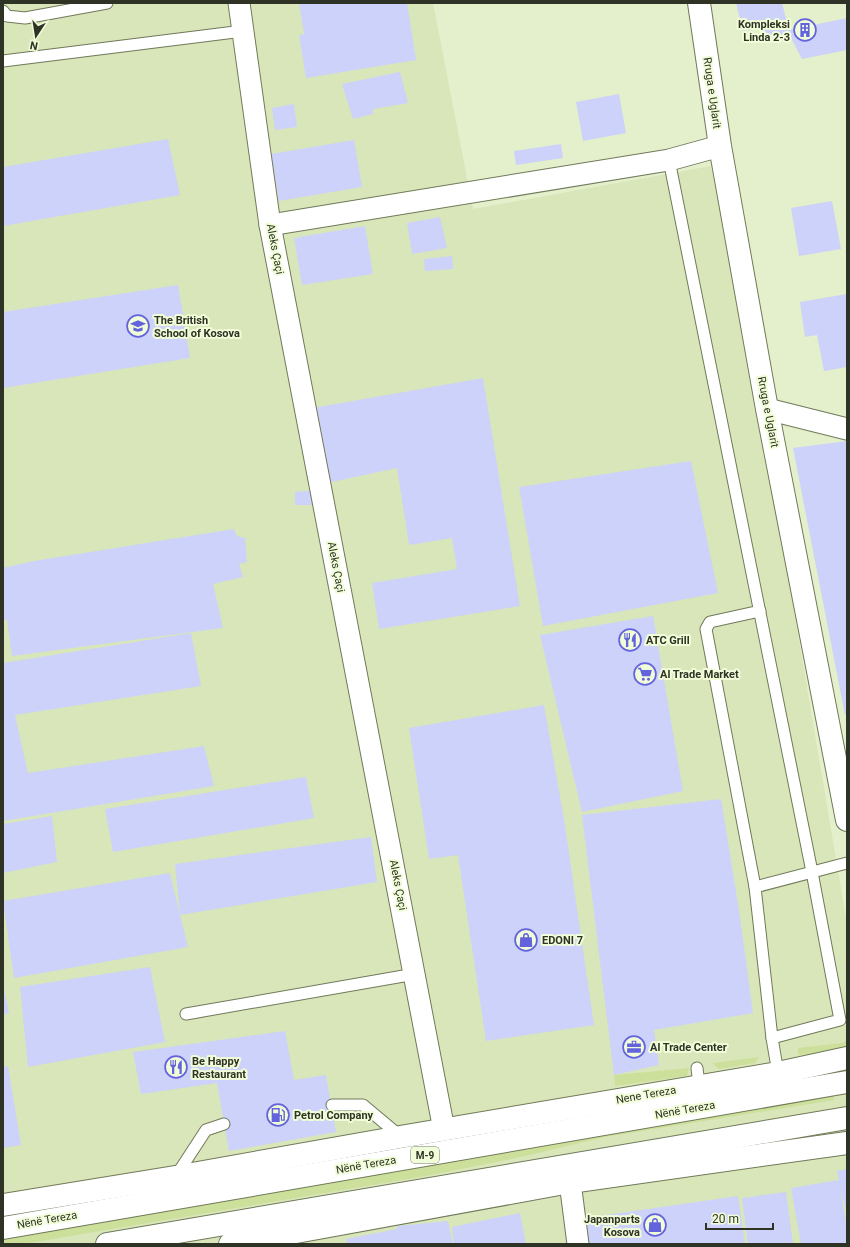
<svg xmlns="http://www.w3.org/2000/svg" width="850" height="1247" viewBox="0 0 850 1247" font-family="Roboto,sans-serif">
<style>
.built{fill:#d9e6ba}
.green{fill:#cce09c}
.building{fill:#ccd2f9}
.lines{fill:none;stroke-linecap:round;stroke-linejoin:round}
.lane-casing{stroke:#707959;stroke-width:13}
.street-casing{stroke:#707959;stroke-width:23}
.secondary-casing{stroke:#707959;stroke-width:24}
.highway-casing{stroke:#707959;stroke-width:24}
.lane{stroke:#fff;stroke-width:11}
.street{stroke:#fff;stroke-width:21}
.secondary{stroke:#fff;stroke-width:22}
.highway{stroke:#fff;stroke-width:22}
.labels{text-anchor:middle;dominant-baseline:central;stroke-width:4;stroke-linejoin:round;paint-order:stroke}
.shield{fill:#f1fdd8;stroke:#69705b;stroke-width:1}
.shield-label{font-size:10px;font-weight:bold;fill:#2f3325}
.poi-label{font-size:11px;font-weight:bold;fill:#2f3325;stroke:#f1fdd8;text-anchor:start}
.street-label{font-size:11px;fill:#2f3325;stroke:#f1fdd8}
</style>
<rect width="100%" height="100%" fill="#e4efcb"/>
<polygon class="built" points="3,3 433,3 473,209 711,166 760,409 847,924 847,1244 3,1244"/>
<g class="green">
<polygon points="847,1040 847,1047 808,1054 798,1055 798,1048 842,1043"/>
<polygon points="759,1057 755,1063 718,1069 713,1063"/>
<polygon points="689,1068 687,1076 615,1086 614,1075"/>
<polygon points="833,1095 834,1100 605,1137 521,1157 426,1176 23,1244 3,1244 3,1234"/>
</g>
<g class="building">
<polygon points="299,3 407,3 416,60 306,78 299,35 304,34"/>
<polygon points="736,3 782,3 789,30 847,18 847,50 802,59 790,36 764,40 761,27 743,31"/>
<polygon points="400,72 408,103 373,109 373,114 353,119 342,84"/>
<polygon points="619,94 626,133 583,141 576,102"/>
<polygon points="294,104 297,127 275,130 272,108"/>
<polygon points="168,139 180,195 3,226 3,167"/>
<polygon points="354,140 362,187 279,201 271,154"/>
<polygon points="561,144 563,158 516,165 514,151"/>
<polygon points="832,201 841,249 799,256 791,208"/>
<polygon points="440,217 447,248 412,254 407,223"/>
<polygon points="365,226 373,274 302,285 294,238"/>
<polygon points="452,256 453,269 425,271 424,259"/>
<polygon points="178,285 190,358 3,388 3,312"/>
<polygon points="847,294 847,367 824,371 817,335 805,337 800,302"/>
<polygon points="483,378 520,606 379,629 372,583 457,569 452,538 409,545 397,468 327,483 313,408"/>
<polygon points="847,441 847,715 845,715 793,448"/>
<polygon points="691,461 718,593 543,626 519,487"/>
<polygon points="317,490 317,505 295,505 295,492"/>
<polygon points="234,529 237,536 245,538 247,562 239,564 243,577 213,584 223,628 12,656 7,620 3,620 3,568 34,561"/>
<polygon points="653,616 683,791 582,812 540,635"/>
<polygon points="191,633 201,686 15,715 28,773 204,746 214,786 3,821 3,663"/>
<polygon points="544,705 564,819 594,1025 486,1041 458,855 429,859 409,728"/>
<polygon points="306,777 314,818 113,852 105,809"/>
<polygon points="721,799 739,910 753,1013 654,1030 659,1065 614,1075 582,815"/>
<polygon points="52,816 57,862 3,873 3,824"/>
<polygon points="371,837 377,882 180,915 188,947 14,978 3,901 170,873 180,915 175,864"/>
<polygon points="150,967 165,1042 28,1067 20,987"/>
<polygon points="3,984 9,1013 3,1015"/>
<polygon points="285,1031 294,1080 326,1075 336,1132 229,1151 217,1083 141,1094 133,1052"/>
<polygon points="8,1066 21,1145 3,1148 3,1067"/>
<polygon points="847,1169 847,1214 840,1188 847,1227 847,1244 801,1244 791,1188 839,1180 837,1171"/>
<polygon points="786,1192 793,1244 748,1244 742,1198"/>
<polygon points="738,1196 745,1244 588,1244 585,1218"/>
<polygon points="520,1213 526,1244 454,1244 452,1227"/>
<polygon points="448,1221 453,1244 347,1244 346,1239 397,1229 397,1226"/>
</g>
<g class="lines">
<g class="lane-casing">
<g id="lane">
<polyline points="3,11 7,16 25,18 107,3"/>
<polyline points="3,61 243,31"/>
<polyline points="669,160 812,872 840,1020 772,1038 755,887 847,863"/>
<polyline points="755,887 706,629 710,622 760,611"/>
<polyline points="186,1014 415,974"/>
<polyline points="772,1038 778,1073"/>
<polyline points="697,1068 699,1085"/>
<polyline points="332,1105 363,1105 400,1136"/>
<polyline points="176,1176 206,1130 224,1124"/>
</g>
</g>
<g class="street-casing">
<g id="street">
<polyline points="239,3 270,225 444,1130"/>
<polyline points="270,225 669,160 720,146"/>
<polyline points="767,409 847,429"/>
<polyline points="570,1182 578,1244"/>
</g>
</g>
<g class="secondary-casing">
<g id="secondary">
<polyline points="699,3 720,146 767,409 847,820"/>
<polyline points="3,1205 175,1177 400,1137 778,1073 847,1058"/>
<polyline points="230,1244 570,1182 847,1143"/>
</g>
</g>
<g class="highway-casing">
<g id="highway">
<polyline points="3,1228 847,1082"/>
<polyline points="107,1244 847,1118"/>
</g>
</g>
<use href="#lane" class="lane"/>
<use href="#street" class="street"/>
<use href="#secondary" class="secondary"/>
<use href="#highway" class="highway"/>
</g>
<defs>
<g id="building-ring" transform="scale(1.15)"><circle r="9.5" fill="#f1fdd8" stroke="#6364dd" stroke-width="1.5"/><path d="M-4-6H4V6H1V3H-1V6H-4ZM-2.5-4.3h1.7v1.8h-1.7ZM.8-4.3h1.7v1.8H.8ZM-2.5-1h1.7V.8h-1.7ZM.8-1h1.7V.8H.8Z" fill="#6364dd"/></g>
<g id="school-ring" transform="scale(1.15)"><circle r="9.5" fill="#f1fdd8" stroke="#6364dd" stroke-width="1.5"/><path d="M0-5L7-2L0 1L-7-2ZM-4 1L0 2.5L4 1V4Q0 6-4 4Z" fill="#6364dd"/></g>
<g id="restaurant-ring" transform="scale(1.15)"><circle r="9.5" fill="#f1fdd8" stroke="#6364dd" stroke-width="1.5"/><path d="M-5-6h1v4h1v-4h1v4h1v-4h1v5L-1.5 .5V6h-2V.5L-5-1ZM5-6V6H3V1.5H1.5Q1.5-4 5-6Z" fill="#6364dd"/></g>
<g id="supermarket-ring" transform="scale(1.15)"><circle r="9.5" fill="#f1fdd8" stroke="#6364dd" stroke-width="1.5"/><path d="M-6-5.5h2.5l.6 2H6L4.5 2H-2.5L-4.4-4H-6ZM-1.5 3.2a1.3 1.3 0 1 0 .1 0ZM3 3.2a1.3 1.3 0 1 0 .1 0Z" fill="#6364dd"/></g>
<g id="shop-ring" transform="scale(1.15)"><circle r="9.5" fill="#f1fdd8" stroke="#6364dd" stroke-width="1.5"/><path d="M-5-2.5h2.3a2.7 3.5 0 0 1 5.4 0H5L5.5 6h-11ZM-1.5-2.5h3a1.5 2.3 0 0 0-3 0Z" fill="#6364dd"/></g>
<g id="office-ring" transform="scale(1.15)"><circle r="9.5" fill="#f1fdd8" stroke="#6364dd" stroke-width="1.5"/><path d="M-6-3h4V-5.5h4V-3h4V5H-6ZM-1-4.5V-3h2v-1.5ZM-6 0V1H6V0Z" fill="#6364dd"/></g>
<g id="fuel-ring" transform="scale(1.15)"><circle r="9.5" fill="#f1fdd8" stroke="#6364dd" stroke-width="1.5"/><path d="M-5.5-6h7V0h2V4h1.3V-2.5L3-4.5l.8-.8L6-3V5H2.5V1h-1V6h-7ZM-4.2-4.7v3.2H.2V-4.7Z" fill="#6364dd"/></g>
</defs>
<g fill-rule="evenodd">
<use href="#building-ring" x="805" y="30"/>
<use href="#school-ring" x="138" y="326"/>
<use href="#restaurant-ring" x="630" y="640"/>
<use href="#supermarket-ring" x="645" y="674"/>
<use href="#shop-ring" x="526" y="940"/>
<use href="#office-ring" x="634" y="1047"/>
<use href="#restaurant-ring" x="176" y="1067"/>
<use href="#fuel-ring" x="278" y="1115"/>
<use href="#shop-ring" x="655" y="1225"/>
</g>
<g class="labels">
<rect class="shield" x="411" y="1147" width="28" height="16" rx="3"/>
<g class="shield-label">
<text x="425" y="1155">M-9</text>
</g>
<g class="poi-label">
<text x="790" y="24" text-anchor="end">Kompleksi<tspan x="790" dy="13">Linda 2-3</tspan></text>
<text x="154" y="320">The British<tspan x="154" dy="13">School of Kosova</tspan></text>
<text x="646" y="640">ATC Grill</text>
<text x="660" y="674">Al Trade Market</text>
<text x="542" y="940">EDONI 7</text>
<text x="650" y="1047">Al Trade Center</text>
<text x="192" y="1061">Be Happy<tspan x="192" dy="13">Restaurant</tspan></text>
<text x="294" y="1115">Petrol Company</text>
<text x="640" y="1219" text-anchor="end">Japanparts<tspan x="640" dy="13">Kosova</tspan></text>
</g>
<g class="street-label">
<text transform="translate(712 93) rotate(82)">Rruga e Uglarit</text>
<text transform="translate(275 249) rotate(79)">Aleks Çaçi</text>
<text transform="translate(768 412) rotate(79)">Rruga e Uglarit</text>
<text transform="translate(336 567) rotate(79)">Aleks Çaçi</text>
<text transform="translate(398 885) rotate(79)">Aleks Çaçi</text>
<text transform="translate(646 1095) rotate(-10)">Nene Tereza</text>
<text transform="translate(685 1110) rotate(-10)">Nënë Tereza</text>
<text transform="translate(366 1165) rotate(-10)">Nënë Tereza</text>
<text transform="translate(47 1220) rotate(-10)">Nënë Tereza</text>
</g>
</g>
<rect width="850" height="1247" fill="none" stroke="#2f3325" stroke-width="8"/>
<g transform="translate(36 36) rotate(192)" stroke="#f1fdd8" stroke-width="3" paint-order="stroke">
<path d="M0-3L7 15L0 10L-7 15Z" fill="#2f3325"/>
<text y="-6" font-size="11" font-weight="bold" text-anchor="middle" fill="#2f3325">N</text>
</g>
<path d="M706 1223v6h67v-6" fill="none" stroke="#2f3325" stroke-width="2"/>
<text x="712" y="1223" font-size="12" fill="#2f3325" stroke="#f1fdd8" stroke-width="3" paint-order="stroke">20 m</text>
</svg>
